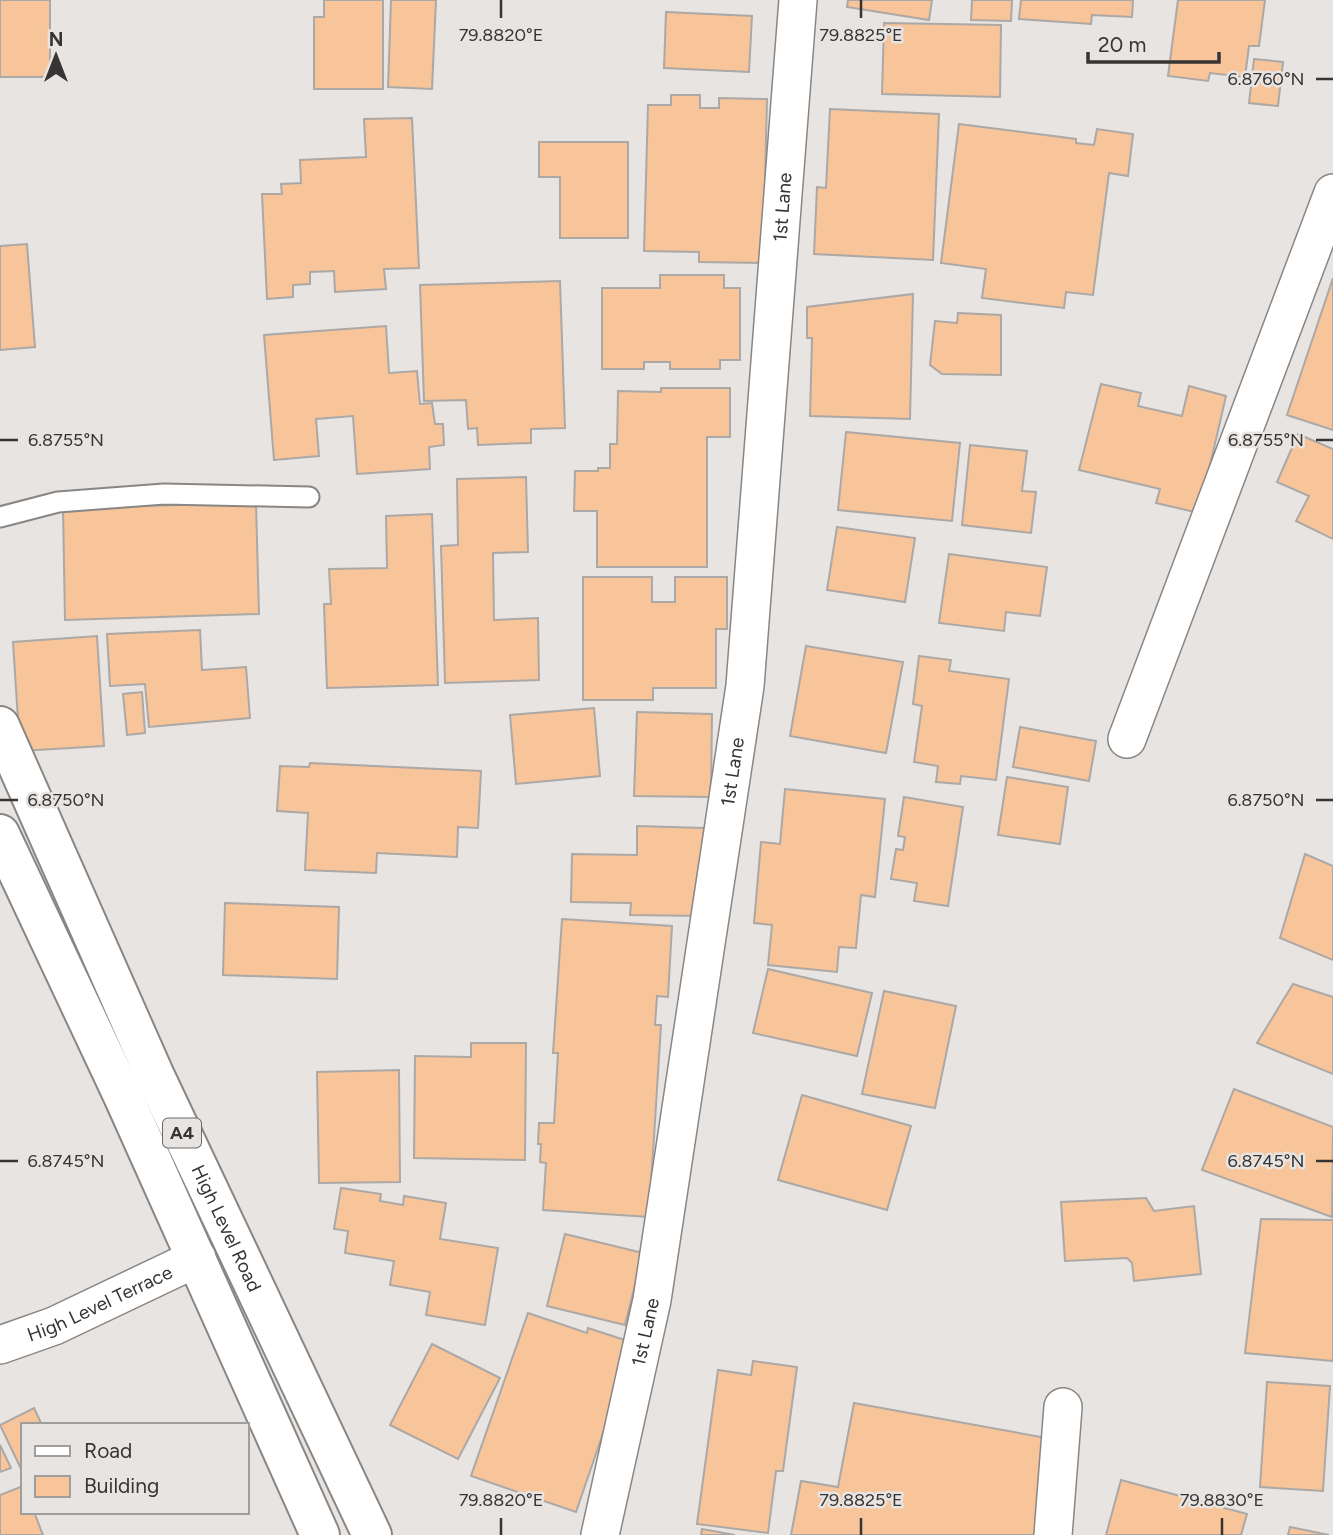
<svg xmlns="http://www.w3.org/2000/svg" width="1333" height="1535" viewBox="0 0 1333 1535" font-family="Figtree,sans-serif">
<style>
.building{fill:#f8c49a;stroke:#aba8a6;stroke-width:2}
.lines{fill:none;stroke-linecap:round;stroke-linejoin:round}
.lane-casing{stroke:#898684;stroke-width:23}
.street-casing{stroke:#898684;stroke-width:40}
.highway-casing{stroke:#898684;stroke-width:42}
.lane{stroke:#fff;stroke-width:19}
.street{stroke:#fff;stroke-width:37}
.highway{stroke:#fff;stroke-width:38}
.ticks{fill:none;stroke:#363434;stroke-width:2.5}
.labels{text-anchor:middle;dominant-baseline:central;stroke-width:5;stroke-linejoin:round;paint-order:stroke}
.shield{fill:#e7e4e2;stroke:#6b6968;stroke-width:2}
.shield-label{font-size:18px;font-weight:bold;fill:#363434}
.street-label{font-size:19px;fill:#363434;stroke:#e7e4e2}
.ticks-label{font-size:18px;text-anchor:middle;fill:#363434;stroke:#e7e4e2;stroke-width:5;stroke-linejoin:round;paint-order:stroke}
</style>
<rect width="100%" height="100%" fill="#e7e4e2"/>
<g class="building">
<rect x="0" y="0" width="50" height="77"/>
<polygon points="324,0 383,0 383,89 314,89 314,17 324,17"/>
<polygon points="391,0 436,0 432,89 388,87"/>
<polygon points="848,0 932,0 929,20 847,7"/>
<polygon points="972,0 1012,0 1011,21 971,20"/>
<polygon points="1021,0 1133,0 1132,17 1092,15 1091,24 1019,19"/>
<polygon points="1178,0 1265,0 1259,46 1249,46 1245,77 1210,73 1208,81 1168,76"/>
<polygon points="666,12 752,16 749,72 664,68"/>
<polygon points="884,23 1001,25 1000,97 882,94"/>
<polygon points="1254,59 1283,62 1278,106 1249,103"/>
<polygon points="671,95 700,95 700,108 719,108 719,98 767,99 763,263 699,262 699,252 644,251 648,105 671,105"/>
<polygon points="830,109 939,114 933,260 814,254 817,187 826,188"/>
<polygon points="412,118 419,268 384,269 386,289 335,292 334,271 310,272 310,284 293,285 293,297 267,299 262,194 282,194 281,184 301,183 300,160 366,157 364,119"/>
<polygon points="959,124 1076,139 1076,143 1094,145 1097,129 1133,134 1128,176 1109,173 1093,295 1066,292 1064,308 982,298 986,269 941,263"/>
<polygon points="539,142 628,142 628,238 560,238 560,177 539,177"/>
<polygon points="27,244 35,347 0,350 0,246"/>
<polygon points="660,275 724,275 724,288 740,288 740,360 720,360 720,369 670,369 670,362 644,362 644,369 602,369 602,288 660,288"/>
<polygon points="1333,278 1333,430 1287,415"/>
<polygon points="560,281 565,428 531,429 531,443 478,445 477,428 468,429 466,400 424,401 420,285"/>
<polygon points="913,294 910,419 810,416 812,338 807,338 807,307"/>
<polygon points="958,313 1001,315 1001,375 942,374 930,365 935,321 957,323"/>
<polygon points="386,326 389,373 417,371 420,404 432,403 435,424 443,424 444,445 429,447 430,469 357,474 353,416 316,419 319,456 274,460 264,335"/>
<polygon points="1101,384 1141,393 1138,406 1182,416 1189,386 1226,396 1199,513 1156,503 1160,489 1079,470"/>
<polygon points="661,388 730,388 730,437 707,437 707,567 597,567 597,511 574,511 575,471 598,471 598,468 610,468 610,444 617,444 618,391 661,392"/>
<polygon points="846,432 960,443 952,521 838,510"/>
<polygon points="1298,434 1333,449 1333,539 1296,521 1309,496 1277,482"/>
<polygon points="970,445 1027,451 1022,491 1036,492 1031,533 962,525"/>
<polygon points="526,477 528,552 493,553 494,620 538,618 539,680 445,683 441,546 458,545 457,479"/>
<polygon points="256,503 259,614 65,620 63,508"/>
<polygon points="432,514 438,685 327,688 324,604 331,604 329,569 387,568 386,516"/>
<polygon points="837,527 915,538 905,602 827,590"/>
<polygon points="949,554 1047,567 1040,616 1006,612 1004,631 939,623"/>
<polygon points="583,577 652,577 652,602 675,602 675,577 727,577 727,629 716,629 716,688 653,688 653,700 583,700"/>
<polygon points="200,630 202,670 246,667 250,718 149,727 145,684 110,686 107,634"/>
<polygon points="97,636 104,746 20,751 13,642"/>
<polygon points="806,646 903,662 886,753 790,736"/>
<polygon points="919,656 951,660 949,671 1009,679 996,780 961,776 960,784 936,782 938,766 914,762 922,706 913,704"/>
<polygon points="142,692 145,733 127,735 123,694"/>
<polygon points="594,708 600,776 516,784 510,715"/>
<polygon points="637,712 712,714 711,797 634,796"/>
<polygon points="1020,727 1096,741 1089,781 1013,767"/>
<polygon points="310,763 481,771 478,828 458,827 457,857 377,853 376,873 305,870 308,813 277,811 280,766 309,767"/>
<polygon points="1007,777 1068,787 1060,844 998,835"/>
<polygon points="785,789 885,799 875,897 861,895 856,948 839,947 837,972 768,965 772,925 754,923 761,842 780,844"/>
<polygon points="904,797 963,807 948,906 914,901 917,883 891,879 896,849 903,850 905,837 898,836"/>
<polygon points="637,826 704,828 702,916 630,915 631,903 571,902 572,854 637,855"/>
<polygon points="1305,854 1333,866 1333,960 1280,938"/>
<polygon points="225,903 339,907 337,979 223,975"/>
<polygon points="562,919 672,926 668,997 657,996 655,1025 661,1025 649,1217 543,1210 546,1163 540,1162 541,1144 538,1144 539,1123 554,1123 558,1053 553,1053"/>
<polygon points="768,969 872,993 857,1056 753,1033"/>
<polygon points="1293,984 1333,997 1333,1074 1257,1043"/>
<polygon points="884,991 956,1006 935,1108 862,1094"/>
<polygon points="471,1043 526,1043 525,1160 414,1158 415,1056 471,1057"/>
<polygon points="399,1070 400,1182 319,1183 317,1072"/>
<polygon points="1234,1089 1333,1127 1332,1217 1202,1170"/>
<polygon points="802,1095 911,1126 887,1210 778,1180"/>
<polygon points="341,1188 381,1194 380,1201 403,1205 404,1196 446,1203 440,1239 498,1248 485,1325 426,1315 430,1292 390,1285 394,1261 345,1253 348,1231 334,1229"/>
<polygon points="1146,1198 1154,1211 1194,1206 1201,1274 1134,1281 1132,1263 1127,1258 1065,1261 1061,1202"/>
<polygon points="1261,1219 1333,1220 1333,1361 1245,1353"/>
<polygon points="565,1234 643,1253 625,1325 547,1306"/>
<polygon points="528,1313 587,1333 588,1328 634,1343 576,1512 471,1476"/>
<polygon points="432,1344 500,1378 458,1459 390,1425"/>
<polygon points="753,1361 797,1367 783,1471 776,1471 768,1533 697,1524 718,1370 751,1375"/>
<polygon points="1267,1382 1330,1386 1323,1491 1260,1487"/>
<polygon points="854,1403 1052,1439 1034,1535 791,1535 801,1481 838,1487"/>
<polygon points="34,1408 42,1425 23,1425 23,1473 0,1425"/>
<polygon points="0,1445 11,1468 0,1472"/>
<polygon points="1121,1480 1247,1514 1241,1535 1106,1535"/>
<polygon points="23,1486 23,1512 34,1512 43,1535 0,1535 0,1495"/>
<polygon points="1290,1527 1329,1535 1288,1535"/>
<polygon points="702,1529 735,1535 701,1535"/>
</g>
<g class="lines">
<g class="lane-casing">
<polyline id="lane" points="0,517 58,502 164,494 309,497"/>
</g>
<g class="street-casing">
<g id="street">
<polyline points="1127,739 1333,193"/>
<path id="s1" d="M0 1345 54 1326 197 1258"/>
<path id="s2" d="M600 1535 652 1300 745 686 798 0"/>
<polyline points="1053,1535 1063,1407"/>
</g>
</g>
<g class="highway-casing">
<g id="highway">
<path id="s3" d="M0 726 154 1074 372 1535"/>
<polyline points="0,834 124,1098 320,1535"/>
</g>
</g>
<use href="#lane" class="lane"/>
<use href="#street" class="street"/>
<use href="#highway" class="highway"/>
</g>
<path class="ticks" d="M501 0V18M861 0V18M1316 79H1333M0 440H18M1316 440H1333M0 800H18M1316 800H1333M0 1161H18M1316 1161H1333M501 1518V1535M861 1518V1535M1222 1518V1535"/>
<g class="labels">
<rect class="shield" x="163" y="1118.5" width="38" height="29" rx="5"/>
<g class="shield-label">
<text x="182" y="1133">A4</text>
</g>
<g class="street-label">
<text stroke="none"><textPath href="#s2" startOffset="1342">1st Lane</textPath></text>
<text stroke="none"><textPath href="#s2" startOffset="775">1st Lane</textPath></text>
<text stroke="none"><textPath href="#s3" startOffset="551">High Level Road</textPath></text>
<text stroke="none"><textPath href="#s1" startOffset="108">High Level Terrace</textPath></text>
<text stroke="none"><textPath href="#s2" startOffset="208">1st Lane</textPath></text>
</g>
</g>
<g class="ticks-label">
<text x="501" y="41">79.8820°E</text>
<text x="861" y="41">79.8825°E</text>
<text x="1266" y="85">6.8760°N</text>
<text x="66" y="446">6.8755°N</text>
<text x="1266" y="446">6.8755°N</text>
<text x="66" y="806">6.8750°N</text>
<text x="1266" y="806">6.8750°N</text>
<text x="66" y="1167">6.8745°N</text>
<text x="1266" y="1167">6.8745°N</text>
<text x="501" y="1506">79.8820°E</text>
<text x="861" y="1506">79.8825°E</text>
<text x="1222" y="1506">79.8830°E</text>
</g>
<rect x="21" y="1423" width="228" height="91" fill="#e7e4e2" stroke="#a09e9c" stroke-width="2"/>
<rect x="35" y="1446" width="35" height="10" fill="#ffffff" stroke="#a09e9c" stroke-width="2"/>
<text x="84" y="1458" font-size="21" fill="#363434">Road</text>
<rect x="35" y="1476" width="35" height="21" fill="#f8c49a" stroke="#a09e9c" stroke-width="2"/>
<text x="84" y="1493" font-size="21" fill="#363434">Building</text>
<g transform="translate(56 56)" stroke="#e7e4e2" stroke-width="5" paint-order="stroke">
<path d="M0-5L12 26L0 18L-12 26Z" fill="#363434"/>
<text y="-10" font-size="19" font-weight="bold" text-anchor="middle" fill="#363434">N</text>
</g>
<path d="M1088 52v10h131v-10" fill="none" stroke="#363434" stroke-width="3.5"/>
<text x="1098" y="52" font-size="21" fill="#363434" stroke="#e7e4e2" stroke-width="5" paint-order="stroke">20 m</text>
</svg>
